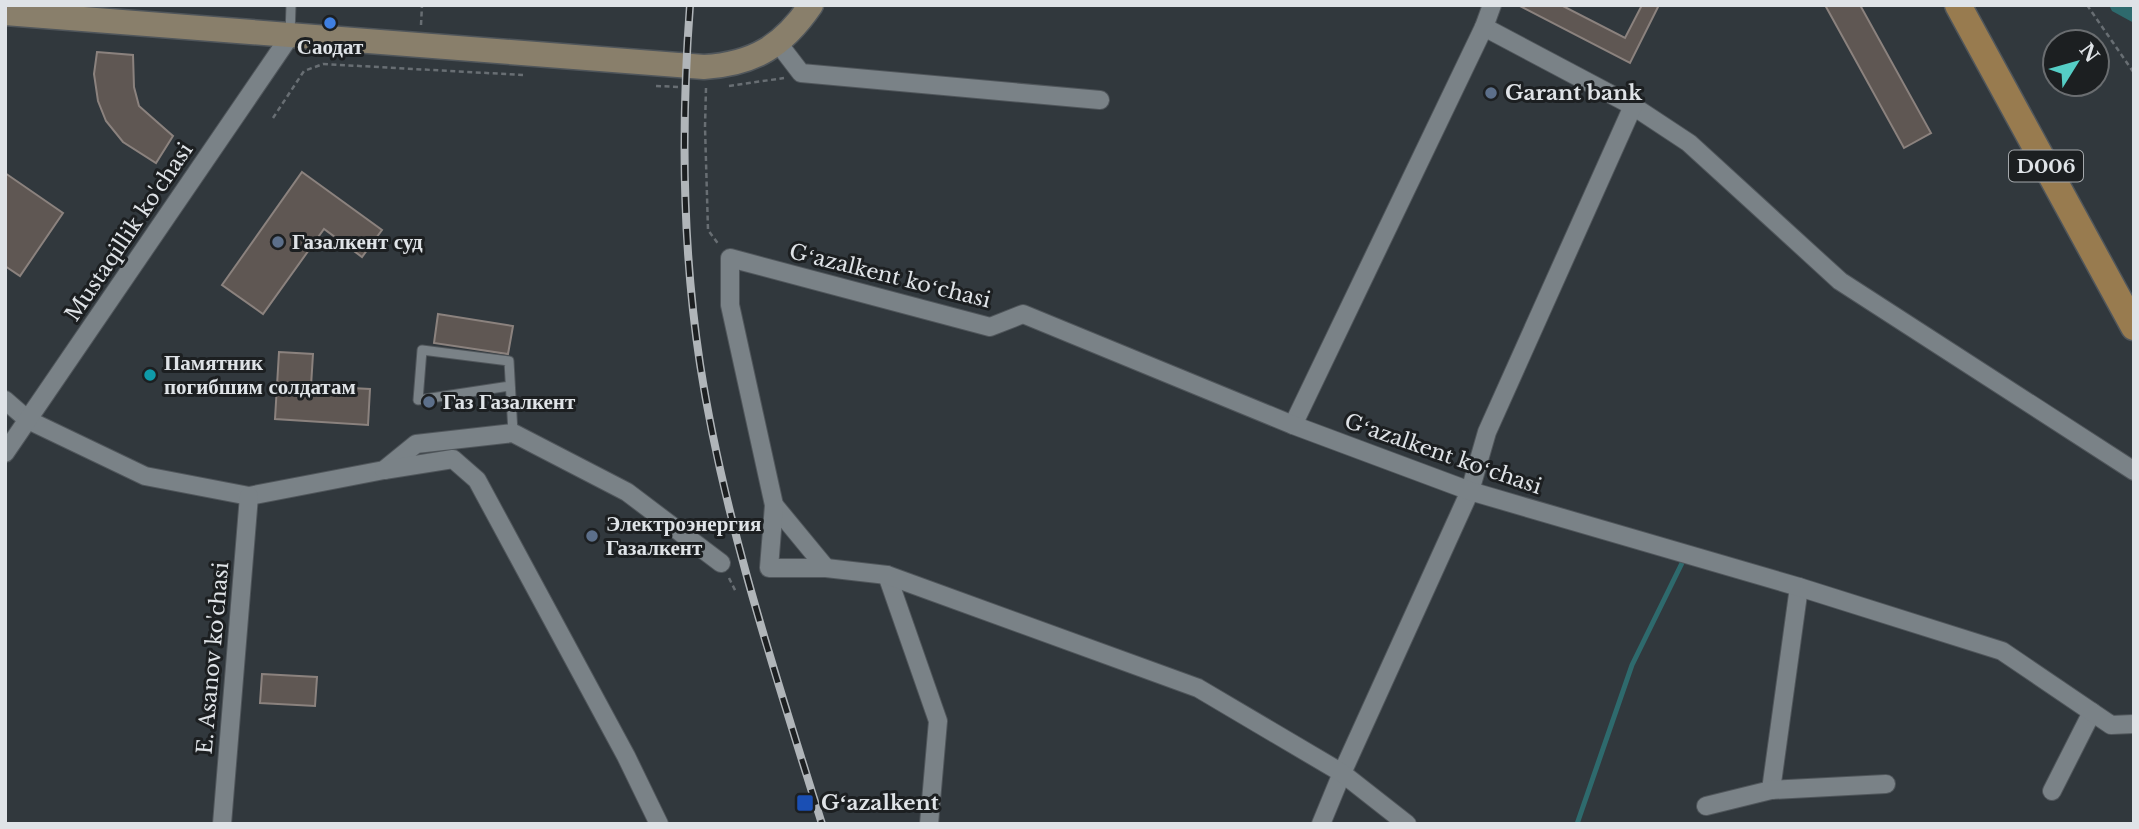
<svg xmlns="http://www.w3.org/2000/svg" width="2139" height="829" viewBox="0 0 2139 829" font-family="'Libre Baskerville',serif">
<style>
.water{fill:#2e6a6d}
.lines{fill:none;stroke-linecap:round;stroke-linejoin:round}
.stream{stroke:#2e6a6d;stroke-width:5}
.building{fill:#5f5753;stroke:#8b827e;stroke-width:2}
.lane-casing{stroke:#50565b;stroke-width:11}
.street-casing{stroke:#50565b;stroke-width:20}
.secondary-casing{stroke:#50565b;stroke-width:27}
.primary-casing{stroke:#50565b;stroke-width:29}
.path{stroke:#686e73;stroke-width:2.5;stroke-dasharray:5 3.5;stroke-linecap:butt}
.lane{stroke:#7a8287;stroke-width:9}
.street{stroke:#7a8287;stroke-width:18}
.secondary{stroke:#897f6b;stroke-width:24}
.primary{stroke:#987b4f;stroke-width:26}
.rail-casing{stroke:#b0b5b9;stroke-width:8}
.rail{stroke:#1c1f21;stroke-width:5;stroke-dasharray:16;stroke-linecap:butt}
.shop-dot{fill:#3f7fe0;stroke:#1c1f21;stroke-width:2.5}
.service-dot{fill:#5c6f8a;stroke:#1c1f21;stroke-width:2.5}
.culture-dot{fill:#0f9aa8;stroke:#1c1f21;stroke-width:2.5}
.transit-dot{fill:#1a4fb4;stroke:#1c1f21;stroke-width:2.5}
.labels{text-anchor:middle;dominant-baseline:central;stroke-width:6;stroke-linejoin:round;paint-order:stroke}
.shield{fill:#1c1f21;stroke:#a4a8ac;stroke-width:2}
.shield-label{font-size:19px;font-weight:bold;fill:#dfe3e7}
.poi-label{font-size:21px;font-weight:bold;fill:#dfe3e7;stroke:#1c1f21;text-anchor:start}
.street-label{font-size:21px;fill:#dfe3e7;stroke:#1c1f21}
</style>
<rect width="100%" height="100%" fill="#31383d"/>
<polygon class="water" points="2109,5 2134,5 2134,23 2112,11"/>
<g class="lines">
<polyline class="stream" points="1577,824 1632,665 1683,561"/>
</g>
<g class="building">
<polygon points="1518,5 1561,5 1625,38 1642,5 1659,5 1630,63"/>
<polygon points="1825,5 1860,5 1931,133 1904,148"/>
<polygon points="97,52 133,55 134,87 139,106 173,136 156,163 123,142 106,121 98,101 94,74"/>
<polygon points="302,172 382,230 362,257 324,229 263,314 222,285"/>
<polygon points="5,173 63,213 20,276 5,266"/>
<polygon points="438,314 513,326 508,354 434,343"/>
<polygon points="279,352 313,354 311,386 370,389 368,425 275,419"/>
<polygon points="262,674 317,677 315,706 260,703"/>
</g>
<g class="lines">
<g class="lane-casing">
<g id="lane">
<polyline points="290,35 291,5"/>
<polyline points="510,386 418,400 422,350 509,361 513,433"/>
</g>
</g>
<g class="street-casing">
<g id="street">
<polyline points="1484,27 1633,106 1689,143 1840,281 2134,471"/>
<polyline points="778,43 801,73 1100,100"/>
<polyline points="5,400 28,420 145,476 249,496 384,470 416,444 513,433 627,492 721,563"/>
<polyline points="1293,425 1484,27 1492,5"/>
<polyline points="5,453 290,36"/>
<polyline points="384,470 453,459 477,480 626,756 659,824"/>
<polyline points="774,505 826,568"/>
<polyline points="887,575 938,721 929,824"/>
<polyline points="1771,790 1799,587"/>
<polyline points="2052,791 2092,712"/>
<polyline points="1706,806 1771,790 1886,784"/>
<polyline points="222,824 249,496"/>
<polyline points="1321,824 1342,773 1470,491 1487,432 1633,106"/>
<polyline points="1407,824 1342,773 1198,688 887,575 826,568 769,568 774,505 730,305 730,258 990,327 1023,314 1293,425 1470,491 1799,587 2002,651 2111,725 2134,724"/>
</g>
</g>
<g class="secondary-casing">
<path id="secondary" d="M5 13 704 67C754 64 783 46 811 5"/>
</g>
<g class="primary-casing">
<polyline id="primary" points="1958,5 2134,327"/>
</g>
<g class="path">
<polyline points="2087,5 2134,73"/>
<polyline points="421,25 422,5"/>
<polyline points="656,86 680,87"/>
<polyline points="729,86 784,78"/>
<polyline points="706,88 705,127 708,230 719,245"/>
<polyline points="273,118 304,71 323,64 523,75"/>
<polyline points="729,578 736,592"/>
</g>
<use href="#lane" class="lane"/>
<use href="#street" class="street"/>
<use href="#secondary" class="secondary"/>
<use href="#primary" class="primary"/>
<g class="rail-casing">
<path id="rail" d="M690 5C681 125 682 245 700 364 724 520 775 673 822 824"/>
</g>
<use href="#rail" class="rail"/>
</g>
<circle class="shop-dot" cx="330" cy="23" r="7"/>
<g class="service-dot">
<circle cx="1491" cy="93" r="7"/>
<circle cx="278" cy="242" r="7"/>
<circle cx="429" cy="402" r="7"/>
<circle cx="592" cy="536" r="7"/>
</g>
<circle class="culture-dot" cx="150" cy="375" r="7"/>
<rect class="transit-dot" x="796" y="794" width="18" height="18" rx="3.5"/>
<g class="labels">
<rect class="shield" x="2009" y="150.5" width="74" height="31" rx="5"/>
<g class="shield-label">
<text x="2046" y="166">D006</text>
</g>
<g class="poi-label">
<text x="330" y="47" text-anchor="middle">Саодат</text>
<text x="1505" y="93">Garant bank</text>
<text x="292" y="242">Газалкент суд</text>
<text x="164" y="363">Памятник<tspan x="164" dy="24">погибшим солдатам</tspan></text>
<text x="443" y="402">Газ Газалкент</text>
<text x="606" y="524">Электроэнергия<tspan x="606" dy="24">Газалкент</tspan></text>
<text x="821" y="803">Gʻazalkent</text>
</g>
<g class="street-label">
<text transform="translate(129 232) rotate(-56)">Mustaqillik ko'chasi</text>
<text transform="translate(890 276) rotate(14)">Gʻazalkent koʻchasi</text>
<text transform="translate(1443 454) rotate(19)">Gʻazalkent koʻchasi</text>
<text transform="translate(213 658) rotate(-85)">E. Asanov ko'chasi</text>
</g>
</g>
<rect width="2139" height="829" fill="none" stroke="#dfe3e7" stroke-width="14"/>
<g transform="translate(2076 63) rotate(53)"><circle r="33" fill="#1c1f21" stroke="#6a6d70" stroke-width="2"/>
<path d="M0-5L12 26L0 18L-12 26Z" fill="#55cec6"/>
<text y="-10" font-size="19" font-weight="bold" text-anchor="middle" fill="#dfe3e7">N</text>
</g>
</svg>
